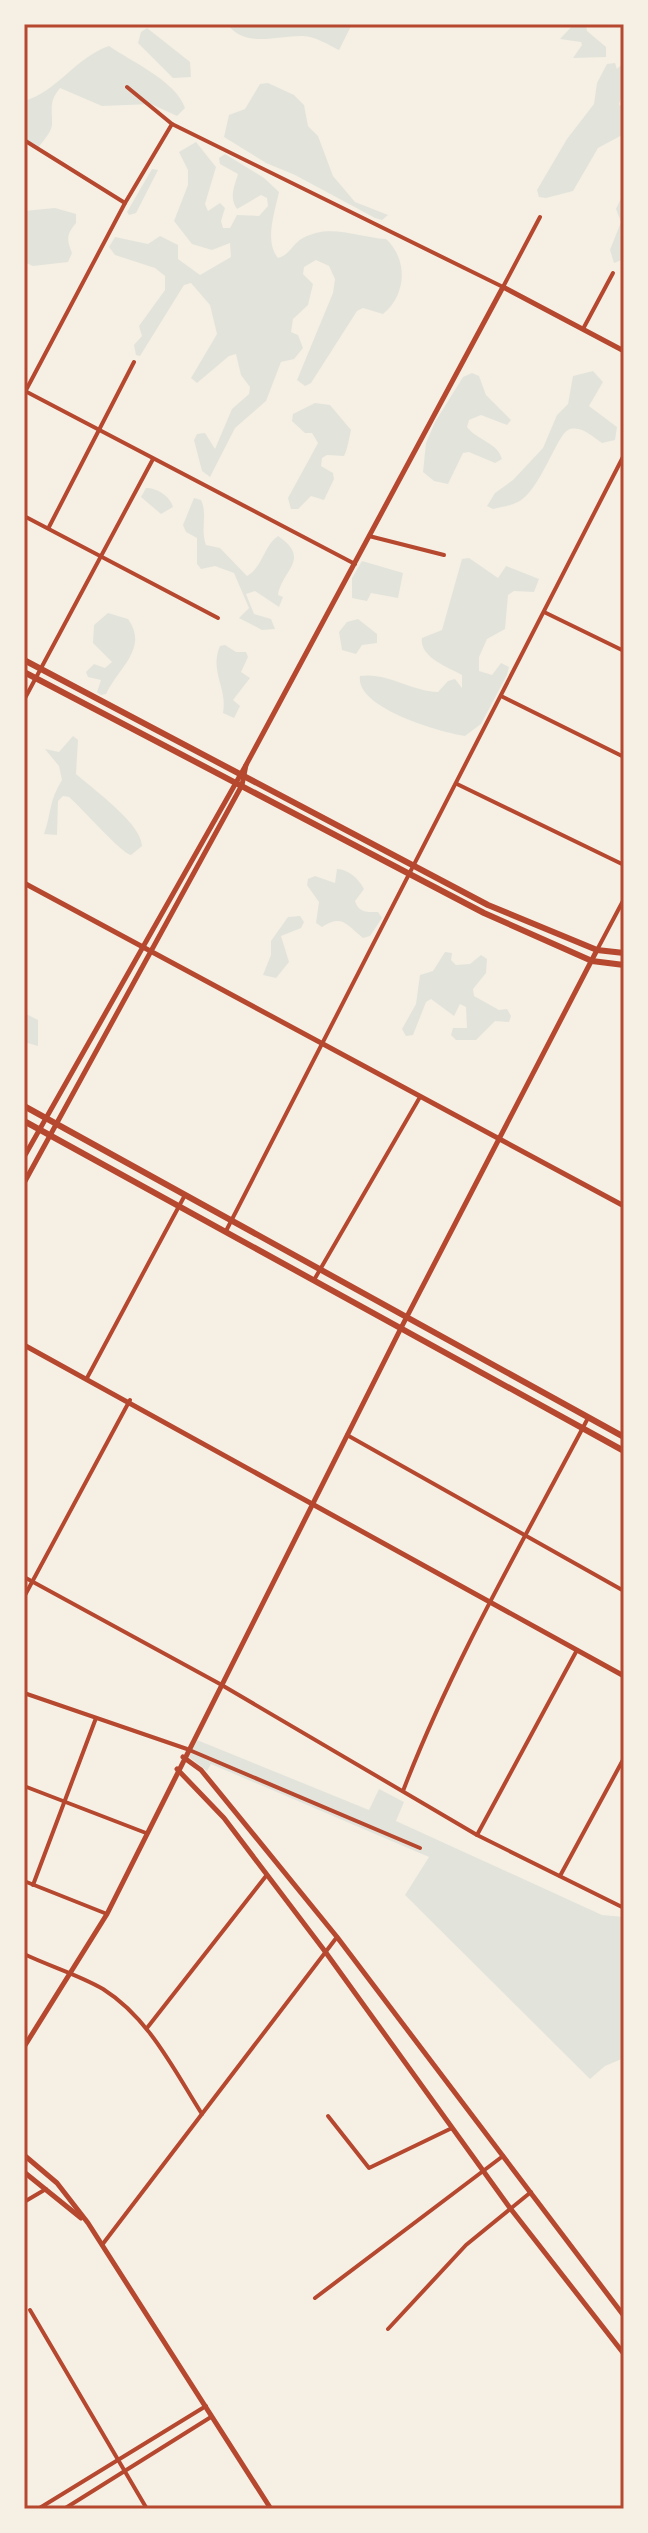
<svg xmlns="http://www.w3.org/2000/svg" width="648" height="2533" viewBox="0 0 648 2533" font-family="Commissioner,sans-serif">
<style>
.green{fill:#e2e4dc}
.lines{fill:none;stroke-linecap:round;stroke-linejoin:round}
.minor{stroke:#b5482f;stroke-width:4}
.tertiary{stroke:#b5482f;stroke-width:5}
.secondary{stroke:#b5482f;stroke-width:6}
.neatline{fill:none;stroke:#b5482f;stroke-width:3}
</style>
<rect width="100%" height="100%" fill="#f6efe4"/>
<g class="green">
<path d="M227 24H352L339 50C329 45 314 36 303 36 279 35 245 49 227 24Z"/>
<polygon points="574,24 586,24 587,31 606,47 606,57 573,58 582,45 581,42 560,39"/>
<polygon points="147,28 190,62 191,77 173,78 138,43 141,32"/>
<path d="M109 46C132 62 176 81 185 108L177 116 151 104 102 106 60 88C48 103 53 109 52 125 51 133 42 142 38 148L24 143V101C57 92 76 57 109 46Z"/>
<polygon points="624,62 624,90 619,104 624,111 624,134 598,148 573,191 546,198 539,197 537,190 567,139 594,104 597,83 607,64 615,63 617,69"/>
<polygon points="268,83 294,95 304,105 308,126 318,136 333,176 355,202 388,215 382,220 375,218 295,175 266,163 224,137 229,115 245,109 260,84"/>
<path d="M196 142 216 167 205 204 208 211 220 203 225 208 221 221 223 228H230L237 215 259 216 268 206 267 198 261 195 237 209C229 198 234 187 238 174L220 164 219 158 225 154 264 178 279 192C275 212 264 241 278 258 290 255 293 243 303 238 330 223 357 237 386 239 408 259 407 295 383 314L363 308 357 311 311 383 305 386 297 380 333 293 335 279 329 266 316 260 304 267 303 274 313 284 308 305 293 319 291 332 298 335 303 348 294 359 281 362 266 401 235 428 210 477 202 471 194 440 197 434 205 433 215 449 232 409 249 394 250 387 241 375 236 354 229 356 197 383 191 378 217 334 210 305 191 283 184 285 140 356 136 355 134 345 142 336 139 326 165 290V276L155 268 115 255 109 247 115 237 148 244 160 236 178 245V259L200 275 231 257 230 243 212 250 192 244 174 221 188 185V170L179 152Z"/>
<polygon points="152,169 158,170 136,213 129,215 127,212"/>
<polygon points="624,192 624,259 614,263 610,250 621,222 616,209"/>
<path d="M55 208 76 214V223C67 234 66 239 72 253L68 262 33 266 24 262V211Z"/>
<path d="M593 371 603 382 589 406 617 427 615 440 602 443C593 437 580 424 568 430 557 435 540 491 518 502 510 506 501 507 493 509L487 506 495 493 513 480 543 448 557 415 568 404 573 376Z"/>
<path d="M472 373 479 376 486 395 511 420 507 425 481 415 469 420 467 427C477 440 498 443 502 459L495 463 469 452 463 453 448 484 434 481 423 472 426 443 435 422 463 377Z"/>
<path d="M315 403 330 405 351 430C349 438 348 448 344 456L327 455 322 458 321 466 333 473 334 479 324 500 311 496 298 509H291L288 498 318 443 312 433H305L292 421 293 414Z"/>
<path d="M146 488C157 488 170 496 173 507L161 514 141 497Z"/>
<path d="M194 498 201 500C208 515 200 529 206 545L220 548 247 576C263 567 264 545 278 536 312 559 282 570 278 595L283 597 279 607 255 591 246 594 254 614 271 619 275 629 262 630 239 618 249 608 234 573 215 566 201 569 197 564V538L186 532 183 525Z"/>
<path d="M469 558 498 578 506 566 539 579 534 592 514 591 508 595 505 629 487 639 479 657V671L492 675 501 663 509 667 507 675 481 724 465 736C440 732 355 708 360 676 388 672 410 691 438 692L448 681 455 679 462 688V675C448 667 419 657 422 638L442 630 462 559Z"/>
<polygon points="362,561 403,573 398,598 371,593 367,601 352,598 352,578"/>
<path d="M108 613 128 619C149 648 119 667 106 694L101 695 97 692 101 680 88 677 86 672 94 664 105 668 112 662 93 643 94 625Z"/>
<polygon points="358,619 377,634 377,643 362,645 356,654 342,650 339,632 347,622"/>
<path d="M225 645 236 652H246L248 657 241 672 250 678 233 700 240 706 234 718 223 713C228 689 209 671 220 646Z"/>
<path d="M73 736 78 740 76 774C93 789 142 824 142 846L131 855C121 853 82 808 69 797L63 796 58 801 57 835 44 834C52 812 48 803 62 780L59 766 45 749 59 752Z"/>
<path d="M337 869C348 869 359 879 364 889L355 901C359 913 366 912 378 912L382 918 370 936 363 938C346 924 342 914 322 927L316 923 319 902 307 885 308 879 315 876 335 883Z"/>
<polygon points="300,916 304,922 301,928 281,936 289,962 276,978 263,975 271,955 271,941 288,917"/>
<polygon points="445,952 452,953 451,960 456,965 470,964 481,955 487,959 486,973 473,989 474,996 499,1010 507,1009 511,1016 509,1022 495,1021 476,1040 456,1040 451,1035 453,1028 467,1028 466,1007 460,1004 454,1016 431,999 426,1002 413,1035 406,1036 402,1029 416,1004 420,975 433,971"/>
<polygon points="24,1013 38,1020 38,1046 24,1042"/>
<polygon points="197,1740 369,1810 379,1789 404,1802 396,1821 602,1915 624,1917 624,2058 605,2066 590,2079 405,1895 429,1857 211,1764 207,1771 189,1757"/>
</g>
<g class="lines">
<g class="minor">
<polyline points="127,87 172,124 503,287 540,217"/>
<polyline points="24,140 125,203"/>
<polyline points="583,329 613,273"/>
<polyline points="25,391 355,564"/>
<polyline points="25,392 125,203 172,124"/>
<polyline points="24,516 218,618"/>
<polyline points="49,527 134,362"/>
<polyline points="369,536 444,555"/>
<polyline points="544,612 624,651"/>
<polyline points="501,696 624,757"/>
<polyline points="24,700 153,459"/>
<polyline points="457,784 624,865"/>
<polyline points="597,950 624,899"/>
<polyline points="226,1231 624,455"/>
<polyline points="314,1280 420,1097"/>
<polyline points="87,1378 185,1195"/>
<polyline points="347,1435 624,1591"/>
<polyline points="24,1577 220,1684 477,1835 624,1908"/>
<polyline points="24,1597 130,1400"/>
<polyline points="24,1693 187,1749 420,1848"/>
<polyline points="24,1786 146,1833"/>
<path d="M403 1791C453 1661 524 1540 588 1418"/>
<polyline points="477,1835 577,1650"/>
<polyline points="560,1876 624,1758"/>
<polyline points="24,1881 107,1914"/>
<polyline points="33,1885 96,1718"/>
<path d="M24 1954C49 1966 79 1975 103 1989 149 2018 174 2070 202 2114"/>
<polyline points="147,2028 266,1876"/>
<polyline points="328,2116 369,2168 452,2128"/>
<polyline points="24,2202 46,2189"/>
<polyline points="102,2245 337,1937"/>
<polyline points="315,2298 503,2156"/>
<polyline points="30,2310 147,2509"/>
<polyline points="388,2329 466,2245 531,2192"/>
<polyline points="38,2509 206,2406"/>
<polyline points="64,2509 211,2417"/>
</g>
<g class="tertiary">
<polyline points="24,883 624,1206"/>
<polyline points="24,1157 246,765 503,287 624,351"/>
<polyline points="24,1183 242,785 246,765"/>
<polyline points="24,1345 624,1676"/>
<polyline points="183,1757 201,1770 337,1937 624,2316"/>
<polyline points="177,1769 224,1818 324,1950 510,2208 624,2354"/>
<polyline points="24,2047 107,1914 401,1328 597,950"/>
<polyline points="24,2155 57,2183 88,2223 271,2509"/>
<polyline points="24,2172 81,2218"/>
</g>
<g class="secondary">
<polyline points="24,660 488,905 597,950 624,953"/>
<polyline points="24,672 484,913 592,961 624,965"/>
<polyline points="24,1106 624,1437"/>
<polyline points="24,1121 624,1451"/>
</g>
</g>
<rect width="648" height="2533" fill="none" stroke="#f6efe4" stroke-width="52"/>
<rect x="26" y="26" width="596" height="2481" class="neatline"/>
</svg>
